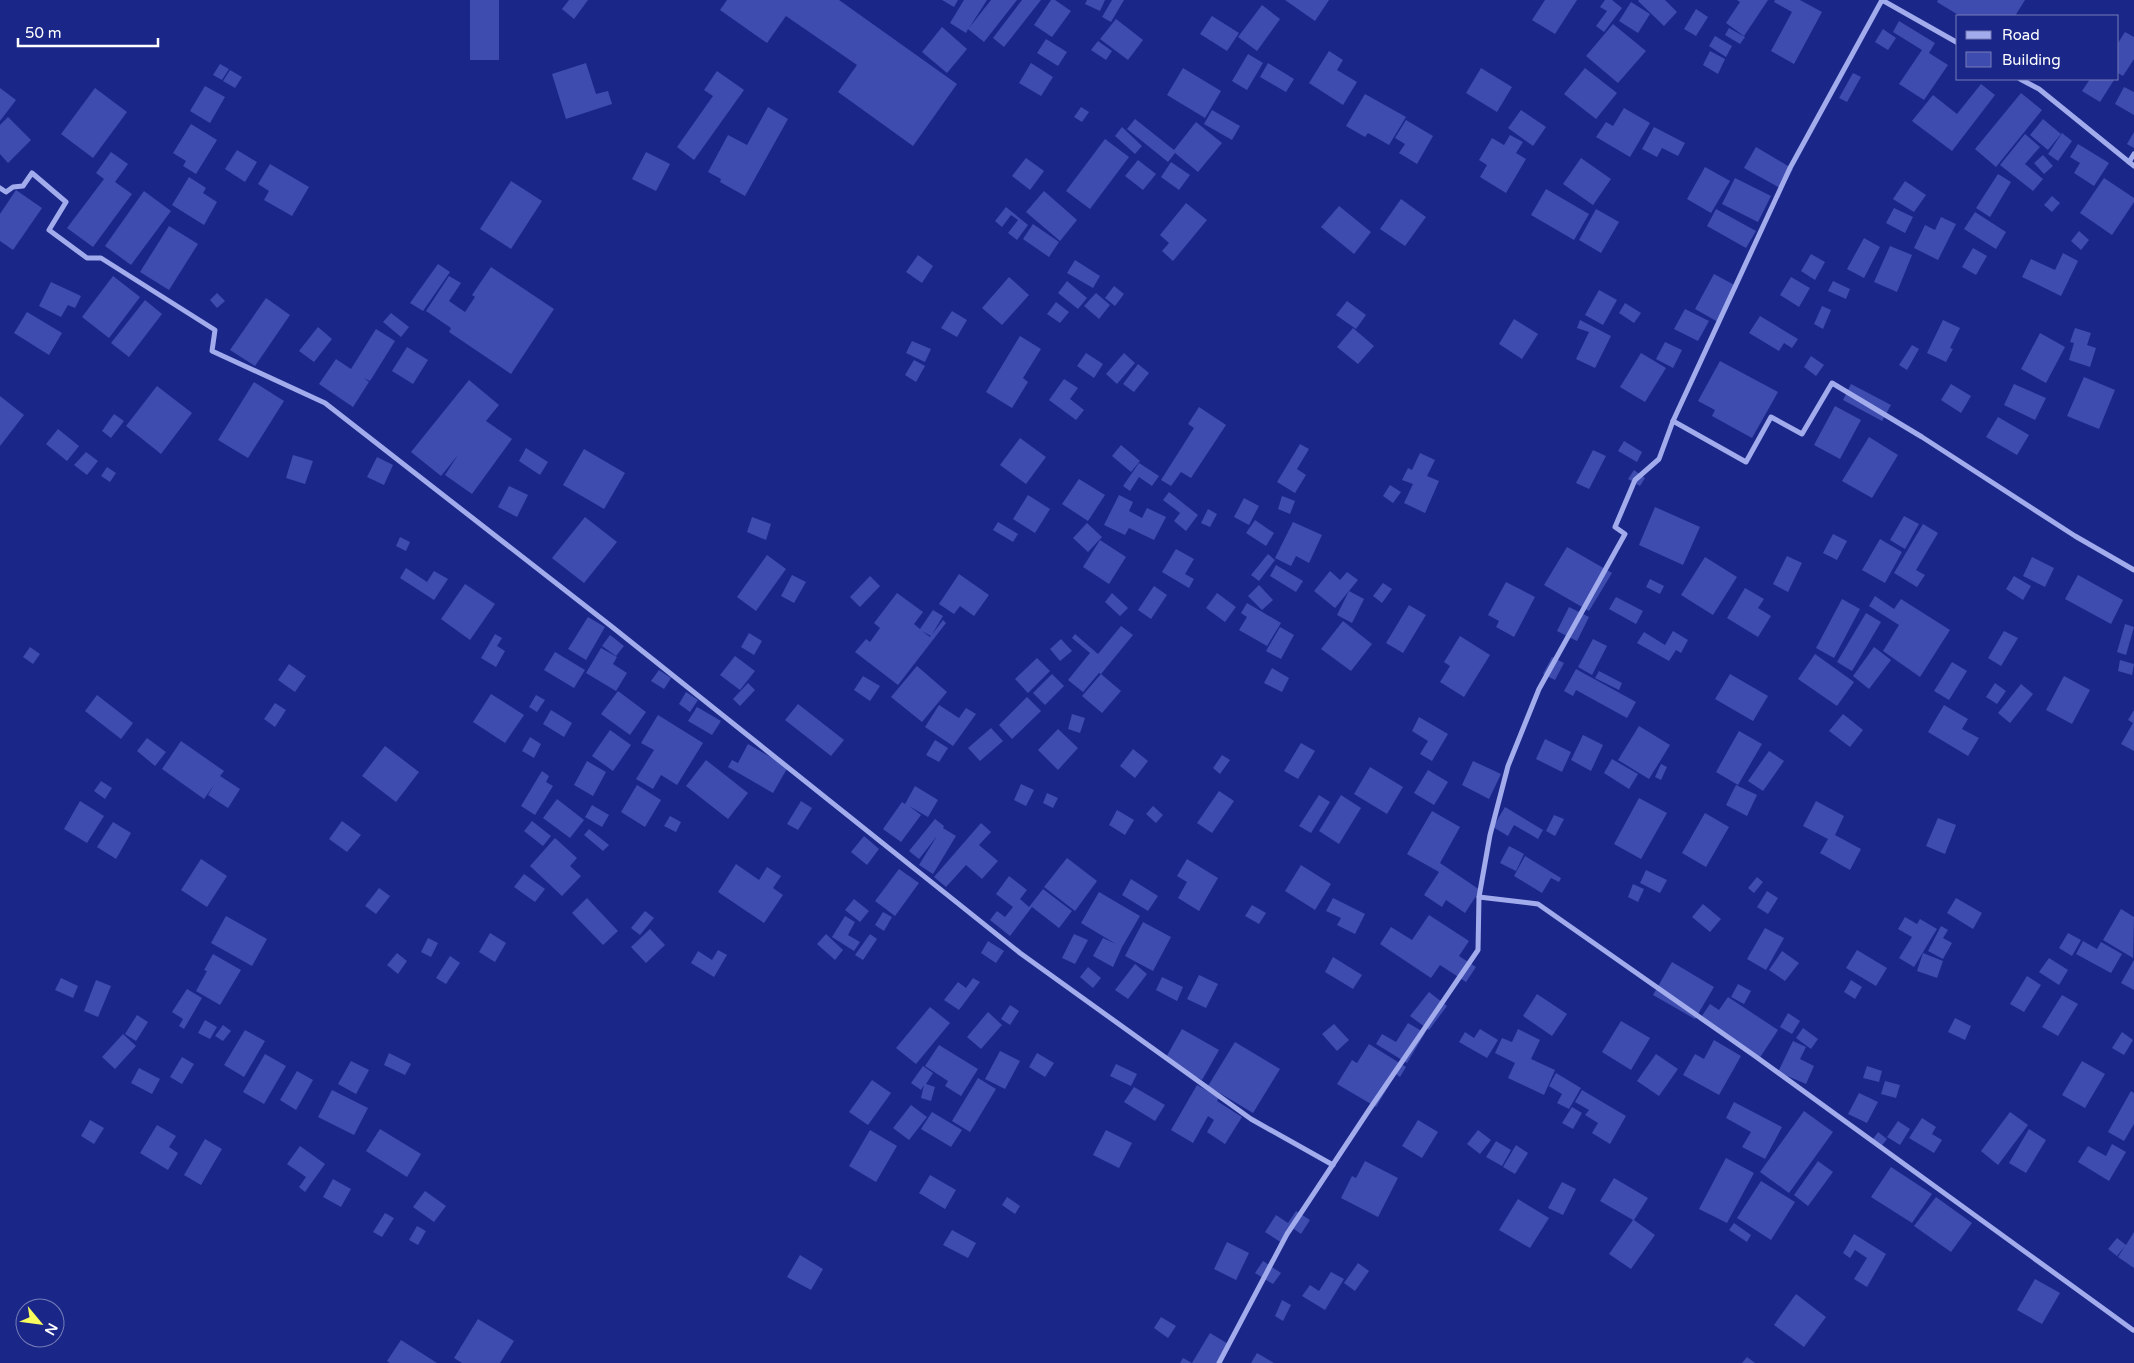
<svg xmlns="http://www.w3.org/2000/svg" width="2134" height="1363" viewBox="0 0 2134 1363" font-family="'Varela Round',sans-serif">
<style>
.building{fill:#3e4caf}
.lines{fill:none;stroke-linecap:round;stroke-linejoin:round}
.street{stroke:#a2acec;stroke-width:5}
</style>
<rect width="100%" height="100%" fill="#1a2788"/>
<g class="building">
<rect x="470" y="0" width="29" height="60"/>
<polygon points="569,0 588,0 574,19 562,9"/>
<polygon points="727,0 839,0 957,84 913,146 838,92 857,65 786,16 767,43 720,10"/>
<polygon points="942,0 958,0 954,7"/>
<polygon points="964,0 987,0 969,28 991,0 1017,0 984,42 968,29 966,33 950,23"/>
<polygon points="1022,0 1041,0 1004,47 993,38"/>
<polygon points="1051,0 1055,0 1071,11 1052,37 1034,25"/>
<polygon points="1087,0 1105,0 1100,11 1085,4"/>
<polygon points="1112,0 1124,0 1111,22 1102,17"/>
<polygon points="1285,0 1329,0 1315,21"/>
<polygon points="1545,0 1577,0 1555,34 1532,20"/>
<polygon points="1605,0 1612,0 1622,8 1604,32 1596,26 1607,11 1600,7"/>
<polygon points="1639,0 1665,0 1677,12 1664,26 1638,1"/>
<polygon points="1737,0 1768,0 1744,36 1726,23 1740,2"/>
<polygon points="1775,0 1800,0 1822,12 1794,64 1771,51 1792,12 1774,2"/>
<polygon points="1938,0 2025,0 2015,16 1960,16 1937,2"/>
<polygon points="1631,2 1650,14 1638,33 1619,21"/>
<polygon points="1262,5 1280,19 1257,51 1238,37"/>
<polygon points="1696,9 1708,17 1696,36 1684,29"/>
<polygon points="1212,16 1239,33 1227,51 1200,34"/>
<polygon points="1116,19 1143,40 1128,60 1100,39"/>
<polygon points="1899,21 1935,43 1929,53 1948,65 1924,100 1899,84 1922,50 1893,32"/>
<polygon points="1613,24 1646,51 1618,83 1586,56"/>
<polygon points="942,27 967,49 947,73 922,52"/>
<polygon points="1729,28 1745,37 1740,44 1725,35"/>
<polygon points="1883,29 1896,38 1888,50 1875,42"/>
<polygon points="2125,32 2134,37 2134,59 2123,76 2118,73 2118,43"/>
<polygon points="1715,36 1732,46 1726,57 1709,46"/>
<polygon points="1046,39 1067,52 1058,66 1037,53"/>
<polygon points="1098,41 1112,51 1106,60 1091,50"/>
<polygon points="1329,51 1343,60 1337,70 1357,82 1343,105 1309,83"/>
<polygon points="1710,51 1725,59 1718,74 1703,65"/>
<polygon points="1248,54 1263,63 1247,90 1232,81"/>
<polygon points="586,63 596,94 608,91 612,104 566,119 552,74"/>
<polygon points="1031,63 1053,77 1041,96 1019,83"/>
<polygon points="1268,63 1294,79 1286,92 1260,77"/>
<polygon points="220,64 229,69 222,80 213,75"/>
<polygon points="1183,68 1221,91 1205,118 1167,95"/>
<polygon points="1481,68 1512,87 1497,112 1466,93"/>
<polygon points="1585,68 1617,93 1596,119 1564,94"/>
<polygon points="230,70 242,77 235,88 223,81"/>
<polygon points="717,71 744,90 694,160 677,147 713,96 704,90"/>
<polygon points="1853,73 1861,77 1847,102 1839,98"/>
<polygon points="2090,79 2114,80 2100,102 2082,91"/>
<polygon points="1981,84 1995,95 1952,151 1912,121 1933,95 1957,114"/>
<polygon points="205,86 225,97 210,123 190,111"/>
<polygon points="2124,87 2134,92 2134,115 2115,104"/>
<polygon points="0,88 16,100 0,121"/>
<polygon points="95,88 127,112 93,158 61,134"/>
<polygon points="2021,93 2042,110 1996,167 1975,149"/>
<polygon points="1365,94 1406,117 1389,145 1368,133 1365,137 1346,126"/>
<polygon points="768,107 788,119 745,196 720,182 721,179 708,172 728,135 747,145"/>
<polygon points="1081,107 1089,112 1082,122 1074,117"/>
<polygon points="1624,108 1650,123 1630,157 1596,137 1606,122 1613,126"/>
<polygon points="1212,110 1240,126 1232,140 1204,124"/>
<polygon points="1521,110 1546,127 1533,146 1508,128"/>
<polygon points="8,117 31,140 8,163 0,154 0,125"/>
<polygon points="1135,119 1174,150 1196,122 1222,143 1198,172 1175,153 1168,162 1127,129"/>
<polygon points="2043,119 2061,134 2048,150 2030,135"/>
<polygon points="1406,120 1433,136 1417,164 1399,153 1405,144 1395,138"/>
<polygon points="191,124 217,140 196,174 183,166 186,161 173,153"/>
<polygon points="1122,127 1142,146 1135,154 1115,136"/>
<polygon points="1654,127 1685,143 1678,156 1662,148 1657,157 1642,149"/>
<polygon points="2134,132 2134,148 2127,144"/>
<polygon points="2062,133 2072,141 2058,161 2048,154"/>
<polygon points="2025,134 2040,147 2025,164 2043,179 2033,191 2000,165"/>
<polygon points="1510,135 1523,142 1516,153 1526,159 1506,193 1480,177 1487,165 1479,160 1492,138 1504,145"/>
<polygon points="1105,139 1129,157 1090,209 1066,191"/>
<polygon points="2078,144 2109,163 2094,186 2074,173 2080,163 2070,157"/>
<polygon points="1756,147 1793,169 1782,189 1744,168"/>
<polygon points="237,150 257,162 245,182 225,169"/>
<polygon points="111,152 128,164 115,182 132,194 93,247 67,228 104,179 96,173"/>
<polygon points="646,152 670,164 656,191 632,179"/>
<polygon points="2043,155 2053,166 2044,174 2034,163"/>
<polygon points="1026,158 1044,171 1030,190 1012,176"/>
<polygon points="1581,158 1611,179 1593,205 1563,184"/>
<polygon points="1138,160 1156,174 1143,190 1125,176"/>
<polygon points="1171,162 1190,175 1179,190 1161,177"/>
<polygon points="270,164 309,187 292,216 264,200 269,191 258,184"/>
<polygon points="1705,167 1730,181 1711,213 1687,199"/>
<polygon points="1998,174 2011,182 1990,217 1976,208"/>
<polygon points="189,177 206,188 203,193 217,202 204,225 172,205"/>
<polygon points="1735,178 1771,196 1758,222 1722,204"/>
<polygon points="2104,178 2134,198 2134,202 2112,235 2080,213"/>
<polygon points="511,181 542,201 511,249 480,229"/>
<polygon points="1905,181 1926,195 1914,212 1893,199"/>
<polygon points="1546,189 1589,214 1574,240 1531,215"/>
<polygon points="16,190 42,208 13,250 0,241 0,214"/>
<polygon points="144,191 171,211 131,265 105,246"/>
<polygon points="1044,191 1077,220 1060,241 1026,212"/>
<polygon points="2052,196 2060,203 2052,212 2044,205"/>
<polygon points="1401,199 1426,217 1405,246 1380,229"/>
<polygon points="1186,203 1207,220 1173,261 1162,251 1169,243 1160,235"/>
<polygon points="1339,206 1371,232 1354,254 1321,227"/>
<polygon points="1006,207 1028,225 1017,240 1008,233 1018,220 1011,215 1002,227 995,221"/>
<polygon points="1894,208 1913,217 1905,233 1886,223"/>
<polygon points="1596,209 1619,222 1601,253 1579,240"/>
<polygon points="1716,209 1756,231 1746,248 1707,226"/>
<polygon points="1975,212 2006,232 1996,249 1964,229"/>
<polygon points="1941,217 1956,224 1938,260 1914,248 1925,225 1935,230"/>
<polygon points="1033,224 1059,242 1049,257 1023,239"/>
<polygon points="169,226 198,244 169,290 140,272"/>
<polygon points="2079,231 2089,240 2081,250 2071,241"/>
<polygon points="1864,238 1880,247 1864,278 1847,269"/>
<polygon points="1890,246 1912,255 1897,292 1874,282"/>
<polygon points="1973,248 1987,256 1976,275 1962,267"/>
<polygon points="2063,253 2078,261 2061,296 2022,277 2031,259 2055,270"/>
<polygon points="1811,254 1825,262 1815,280 1801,271"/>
<polygon points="918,255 933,266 922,283 906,272"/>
<polygon points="1075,260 1100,276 1093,288 1067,273"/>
<polygon points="438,264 450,272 423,311 410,303"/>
<polygon points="491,267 554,309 511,374 449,332 451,328 426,311 449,276 461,283 449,301 465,312 475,297 472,295"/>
<polygon points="1714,274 1738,287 1718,322 1695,309"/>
<polygon points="113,276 140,297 109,338 82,317"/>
<polygon points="1009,277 1029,295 1002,325 982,308"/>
<polygon points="1791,277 1810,288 1799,307 1780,295"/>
<polygon points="1067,281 1087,298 1078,309 1058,293"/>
<polygon points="1833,281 1850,289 1846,299 1828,291"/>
<polygon points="51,282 81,296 75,308 68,305 61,317 39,306"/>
<polygon points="1114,286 1124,294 1115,306 1105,298"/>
<polygon points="1599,290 1617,300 1603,325 1585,315"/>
<polygon points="217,293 225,301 217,308 210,300"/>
<polygon points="1096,293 1110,305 1099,319 1084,306"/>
<polygon points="266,298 290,315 255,366 230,350"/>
<polygon points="145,300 162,314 129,357 111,343"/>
<polygon points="1347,301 1366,315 1356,329 1336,315"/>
<polygon points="1056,302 1069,312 1060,323 1047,314"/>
<polygon points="1625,303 1641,313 1634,323 1619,313"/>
<polygon points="1822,306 1831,310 1823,329 1814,324"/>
<polygon points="1685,309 1709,321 1698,341 1674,329"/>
<polygon points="952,311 967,320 957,337 941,328"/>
<polygon points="27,312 62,333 49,355 14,333"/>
<polygon points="391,313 409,327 401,337 383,322"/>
<polygon points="1760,316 1798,339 1792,348 1784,343 1779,351 1749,333"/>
<polygon points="1514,319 1538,334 1522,359 1499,344"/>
<polygon points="1580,320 1611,336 1595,368 1576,359 1589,332 1577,328"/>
<polygon points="1943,320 1960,328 1950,348 1953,349 1946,362 1927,353"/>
<polygon points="318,327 332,339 314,362 299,351"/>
<polygon points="1353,328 1374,346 1358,364 1337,347"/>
<polygon points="2075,328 2091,333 2087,345 2096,348 2090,367 2069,360 2074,343 2070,342"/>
<polygon points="376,329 395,341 370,381 364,378 369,382 353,407 319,384 336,359 351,369"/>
<polygon points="2040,333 2065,347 2046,383 2021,369"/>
<polygon points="1020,336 1041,349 1023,378 1028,382 1012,408 986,392"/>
<polygon points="912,341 931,349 925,362 906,353"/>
<polygon points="1665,342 1682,350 1673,368 1656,359"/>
<polygon points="1912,345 1919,349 1907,370 1899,365"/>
<polygon points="407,347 428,360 413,384 392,371"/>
<polygon points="1086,353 1103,364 1094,378 1077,366"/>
<polygon points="1124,353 1135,363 1117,384 1106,374"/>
<polygon points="1641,353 1666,368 1645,402 1620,387"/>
<polygon points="1811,356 1824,365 1816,376 1804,367"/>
<polygon points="914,360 925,366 916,382 905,375"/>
<polygon points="1720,361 1778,392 1752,438 1712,416 1715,410 1698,401"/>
<polygon points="1138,364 1149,373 1134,392 1123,384"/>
<polygon points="2084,377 2115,390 2099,429 2067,416"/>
<polygon points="1064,379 1078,388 1070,399 1084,410 1076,420 1049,400"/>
<polygon points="469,380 499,405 486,421 512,439 472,494 445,475 458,455 441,476 411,452"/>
<polygon points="254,382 284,401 248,458 218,440"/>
<polygon points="1851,384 1891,405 1882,421 1843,400"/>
<polygon points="1951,384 1971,396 1961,413 1941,400"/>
<polygon points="2014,384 2046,398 2035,420 2004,405"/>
<polygon points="157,386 192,413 161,454 126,426"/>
<polygon points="0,396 24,415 0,446"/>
<polygon points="1835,406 1861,420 1840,459 1814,445"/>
<polygon points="1199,407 1226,425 1191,478 1181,472 1171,486 1161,480 1194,428 1188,424"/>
<polygon points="114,414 124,421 111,438 102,431"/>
<polygon points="1998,417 2029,435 2017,455 1986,437"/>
<polygon points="58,429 79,446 67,461 46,444"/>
<polygon points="1869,437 1898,455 1872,498 1842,481"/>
<polygon points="1020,438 1046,457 1026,484 1000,465"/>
<polygon points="1624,441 1642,452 1637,462 1618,451"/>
<polygon points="1300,444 1309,449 1297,469 1306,475 1295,493 1277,482"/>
<polygon points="1121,445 1140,461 1131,472 1112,456"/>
<polygon points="526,448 548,462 540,475 519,461"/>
<polygon points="584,449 625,473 604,509 563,485"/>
<polygon points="1593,450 1606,456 1589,489 1576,483"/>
<polygon points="86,452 98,461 87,475 74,465"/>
<polygon points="1420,453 1435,460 1427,476 1439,481 1425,513 1404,503 1413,484 1402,480 1408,468 1412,470"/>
<polygon points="293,455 313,461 305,484 286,478"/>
<polygon points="377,457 393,465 384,485 367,477"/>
<polygon points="1139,463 1159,476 1152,486 1139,477 1130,491 1123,486"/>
<polygon points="107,467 116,473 110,482 101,476"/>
<polygon points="1634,470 1645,478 1640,486 1628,479"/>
<polygon points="1079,479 1105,495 1088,521 1062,504"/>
<polygon points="1390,485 1401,492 1393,503 1383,496"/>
<polygon points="509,486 528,495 517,517 498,507"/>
<polygon points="1169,492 1198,515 1186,531 1174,521 1180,513 1163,500"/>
<polygon points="1028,495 1050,509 1035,533 1013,519"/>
<polygon points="1119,495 1133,502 1129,511 1142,518 1147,508 1166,517 1154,540 1129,528 1125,535 1104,525"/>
<polygon points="1282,496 1295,501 1290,514 1278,509"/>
<polygon points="1244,498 1259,506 1249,525 1234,517"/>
<polygon points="1655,507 1700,527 1683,565 1639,545"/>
<polygon points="1208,509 1217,514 1210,527 1201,523"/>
<polygon points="1904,516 1919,524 1905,549 1890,540"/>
<polygon points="585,517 617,542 584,583 552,558"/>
<polygon points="752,517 771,524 766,540 747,532"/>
<polygon points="1255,520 1274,533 1266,546 1246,533"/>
<polygon points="998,522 1018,534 1013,542 993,530"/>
<polygon points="1293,522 1322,535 1309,563 1296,556 1291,566 1275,558"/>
<polygon points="1087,523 1102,537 1088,552 1073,538"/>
<polygon points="1923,524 1938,533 1916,570 1925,575 1917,587 1894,573"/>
<polygon points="1833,534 1847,541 1837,560 1823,553"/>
<polygon points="400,537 410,542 406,551 396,546"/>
<polygon points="1880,539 1902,552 1885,583 1862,570"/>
<polygon points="1100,540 1126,557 1109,584 1083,567"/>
<polygon points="1567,547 1612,573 1589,611 1544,585"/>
<polygon points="1176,549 1194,559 1185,574 1194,579 1189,588 1162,572"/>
<polygon points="1268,554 1275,560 1259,581 1251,575"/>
<polygon points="767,555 786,569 756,611 737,597"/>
<polygon points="1787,556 1802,563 1788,592 1773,584"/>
<polygon points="1705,557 1737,577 1713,615 1681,595"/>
<polygon points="2032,557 2054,568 2045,587 2023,576"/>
<polygon points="1276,565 1303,581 1296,592 1270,576"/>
<polygon points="406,568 427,582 434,571 448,579 434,600 400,578"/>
<polygon points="1330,571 1340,580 1347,572 1358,580 1335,608 1314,591"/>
<polygon points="959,574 989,595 974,616 960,606 954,614 939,604"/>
<polygon points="792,575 806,582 794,603 781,596"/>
<polygon points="2078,575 2123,600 2111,624 2065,599"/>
<polygon points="870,576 880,586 860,607 850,597"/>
<polygon points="2014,576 2031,586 2023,600 2006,589"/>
<polygon points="1650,579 1664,586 1660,594 1646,587"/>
<polygon points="1506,582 1535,597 1514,637 1496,627 1499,621 1488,615"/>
<polygon points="1383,583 1392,589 1382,603 1373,596"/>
<polygon points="465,584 495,604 470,640 441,619"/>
<polygon points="1259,585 1273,600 1262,610 1248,596"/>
<polygon points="1154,586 1167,595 1151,619 1138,610"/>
<polygon points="1745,588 1764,599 1758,608 1771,616 1758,637 1727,618"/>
<polygon points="1349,591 1364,599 1352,623 1337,615"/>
<polygon points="897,593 923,612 914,624 920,629 933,610 943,616 931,636 922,631 930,637 943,620 946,623 898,685 855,652 866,639 870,642 880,628 874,623"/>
<polygon points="1112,593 1128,608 1120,616 1105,602"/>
<polygon points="1217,593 1236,607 1225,622 1206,608"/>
<polygon points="1875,596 1894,609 1901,599 1950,630 1920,677 1883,651 1899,625 1869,606"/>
<polygon points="1616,597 1643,611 1636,624 1609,609"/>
<polygon points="1842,599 1860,609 1834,658 1816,648"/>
<polygon points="1247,603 1281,623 1267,646 1239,630 1247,617 1241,613"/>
<polygon points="1409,605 1426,615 1403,653 1386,643"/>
<polygon points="1569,607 1589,617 1577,641 1557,631"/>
<polygon points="1866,613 1881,622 1852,671 1837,662"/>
<polygon points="588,617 605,627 586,660 568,649"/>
<polygon points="1343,621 1372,644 1351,671 1321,649"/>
<polygon points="2125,624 2134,627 2126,655 2117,652"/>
<polygon points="1121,626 1133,635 1101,674 1121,691 1102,713 1082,696 1101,674 1099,673 1083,692 1068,680 1090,653 1072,638 1075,634 1098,654"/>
<polygon points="1280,627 1294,635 1281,659 1266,651"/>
<polygon points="1673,631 1688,640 1681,653 1676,650 1669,661 1637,643 1644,632 1665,645"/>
<polygon points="2004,631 2018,638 2001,666 1988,658"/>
<polygon points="749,633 762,641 754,655 741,647"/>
<polygon points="495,634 502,638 497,646 505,651 496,667 481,658"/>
<polygon points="610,635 624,646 616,656 602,646"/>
<polygon points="1460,636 1490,655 1464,697 1440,682 1450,666 1444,662"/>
<polygon points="1061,639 1072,651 1060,661 1050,649"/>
<polygon points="1593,639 1607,646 1592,675 1578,667"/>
<polygon points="30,647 40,654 33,664 23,657"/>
<polygon points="1874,647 1891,660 1869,689 1853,676"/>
<polygon points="601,648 617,657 613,664 627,673 616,691 586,673"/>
<polygon points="555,652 585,670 574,688 544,670"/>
<polygon points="1815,654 1854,682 1837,706 1798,679"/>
<polygon points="735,656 755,671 740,690 720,675"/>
<polygon points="1552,657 1564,663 1555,680 1543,674"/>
<polygon points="1037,658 1050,671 1028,693 1015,679"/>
<polygon points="2120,660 2134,664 2132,675 2118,671"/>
<polygon points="1952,662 1967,671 1949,700 1934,691"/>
<polygon points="289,664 306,676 295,692 278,680"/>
<polygon points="917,666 947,692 922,722 891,697"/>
<polygon points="1272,668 1289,678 1282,692 1264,683"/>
<polygon points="1576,669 1636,702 1627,718 1576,690 1573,696 1564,691"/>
<polygon points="659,670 671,678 664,689 651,681"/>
<polygon points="1599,671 1622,683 1619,690 1595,678"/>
<polygon points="1052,674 1064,686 1045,705 1033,693"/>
<polygon points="1730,674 1768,696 1753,721 1715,699"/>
<polygon points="863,676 880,686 870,701 854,690"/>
<polygon points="2064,676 2090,690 2072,724 2046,710"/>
<polygon points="748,683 755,690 740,706 733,699"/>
<polygon points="1995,683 2006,691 1997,704 1986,697"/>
<polygon points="2021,684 2033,694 2010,723 1998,713"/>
<polygon points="618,691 646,712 630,735 601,714"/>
<polygon points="686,692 698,700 690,712 679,704"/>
<polygon points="491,694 524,715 505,743 473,722"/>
<polygon points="97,695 133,723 121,739 85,711"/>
<polygon points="536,695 545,700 537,712 529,707"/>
<polygon points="1027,697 1041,711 1012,739 999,725"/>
<polygon points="275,703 286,710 275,727 264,719"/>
<polygon points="798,704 844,740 831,756 785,720"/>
<polygon points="939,705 959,718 966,708 976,714 953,746 925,727"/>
<polygon points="1944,705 1968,719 1962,729 1979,738 1968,756 1928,732"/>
<polygon points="697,707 721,721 712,735 688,721"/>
<polygon points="551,710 572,723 564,737 543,724"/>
<polygon points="2134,710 2134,751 2121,744 2133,723 2128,720"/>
<polygon points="1072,714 1085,718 1080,733 1068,729"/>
<polygon points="1843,714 1863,730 1850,747 1829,731"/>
<polygon points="658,715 703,743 677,785 661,775 653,789 636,779 654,750 641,743"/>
<polygon points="1419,717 1448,734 1432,761 1420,754 1428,741 1412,731"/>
<polygon points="1639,726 1670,745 1649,779 1618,760"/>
<polygon points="991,728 1003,741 980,761 968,748"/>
<polygon points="1058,729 1078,748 1058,770 1038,750"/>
<polygon points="610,730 631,745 613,771 592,756"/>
<polygon points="1739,731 1762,744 1738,785 1716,772"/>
<polygon points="1583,735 1603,745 1591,771 1571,760"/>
<polygon points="530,737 541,744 534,758 522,751"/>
<polygon points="147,738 166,752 155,766 137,751"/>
<polygon points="1545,739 1571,752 1562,772 1536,759"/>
<polygon points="935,740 948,748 939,762 926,755"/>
<polygon points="181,741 224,771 220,776 240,789 228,808 208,795 214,785 204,799 162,769"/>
<polygon points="1301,743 1315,751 1298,779 1284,771"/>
<polygon points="748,744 788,767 773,793 728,767 732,760 738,763"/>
<polygon points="385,746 419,772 396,802 362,776"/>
<polygon points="1133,749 1148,761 1135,778 1120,766"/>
<polygon points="1769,751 1784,761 1763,791 1748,781"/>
<polygon points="1222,755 1230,760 1220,774 1213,768"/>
<polygon points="1612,759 1638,774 1629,789 1604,773"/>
<polygon points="706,760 748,793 728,819 686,786"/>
<polygon points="587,761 606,772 593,796 574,785"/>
<polygon points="1473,761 1501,774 1489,799 1462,785"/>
<polygon points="1661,764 1667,767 1661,780 1655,777"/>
<polygon points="1370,767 1403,787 1387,814 1354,794"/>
<polygon points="1428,770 1448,782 1434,805 1414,793"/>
<polygon points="542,771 549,776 546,782 553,786 535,815 521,806"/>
<polygon points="101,781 112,788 105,799 94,791"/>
<polygon points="1021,784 1034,790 1026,806 1014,800"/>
<polygon points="637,785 661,800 645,827 621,812"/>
<polygon points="1736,785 1757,795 1747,816 1726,805"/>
<polygon points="915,786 938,800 928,817 909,806 921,815 901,842 883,829 902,802 905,804"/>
<polygon points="1219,791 1234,801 1212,833 1197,823"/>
<polygon points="1047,793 1058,798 1053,808 1043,803"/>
<polygon points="1319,795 1330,802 1311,833 1299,826"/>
<polygon points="1341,795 1361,808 1339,844 1319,831"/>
<polygon points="1639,798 1667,813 1641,859 1614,844"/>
<polygon points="557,799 584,820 570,838 543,818"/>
<polygon points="80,801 104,816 87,843 64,829"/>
<polygon points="801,801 812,808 798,830 787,824"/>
<polygon points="1816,801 1844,816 1835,835 1861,849 1850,870 1820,853 1828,839 1803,826"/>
<polygon points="592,805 609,815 602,827 585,817"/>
<polygon points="1153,806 1163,815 1156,823 1146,814"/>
<polygon points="1505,807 1543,830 1538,839 1514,825 1508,836 1493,827"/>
<polygon points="1117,810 1134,820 1125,835 1109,825"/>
<polygon points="1432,811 1460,827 1440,863 1480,890 1465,913 1446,900 1442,907 1424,895 1439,872 1407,854"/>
<polygon points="1705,813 1729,827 1706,867 1682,853"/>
<polygon points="1554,815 1564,819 1555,836 1546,831"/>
<polygon points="670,816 681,822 676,832 664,826"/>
<polygon points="1938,818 1956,825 1945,854 1926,846"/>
<polygon points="935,819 944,826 943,828 956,836 933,874 919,865 937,836 919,859 909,851"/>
<polygon points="342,821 361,835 347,852 329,839"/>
<polygon points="532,821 551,836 543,846 524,831"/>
<polygon points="113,822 131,833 116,859 97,847"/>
<polygon points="981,823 991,832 979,845 998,861 982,879 966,865 946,887 934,877"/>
<polygon points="589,829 609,845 603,851 584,835"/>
<polygon points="864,836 879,849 867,865 851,852"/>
<polygon points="555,838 577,858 570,866 581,876 562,896 530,866"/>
<polygon points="1509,846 1524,854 1516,871 1500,863"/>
<polygon points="1525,856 1561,878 1559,882 1551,878 1542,893 1514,876"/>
<polygon points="1067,858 1097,881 1075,911 1044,887"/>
<polygon points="201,859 227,876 207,907 181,890"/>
<polygon points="1187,859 1218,878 1199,911 1178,898 1187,882 1177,876"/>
<polygon points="736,864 759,880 767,867 781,876 773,888 783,895 764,923 718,892"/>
<polygon points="1301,865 1331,884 1315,910 1285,891"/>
<polygon points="899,869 919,883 895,916 875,901"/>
<polygon points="1646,870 1667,880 1660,893 1640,883"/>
<polygon points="524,874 545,889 535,902 514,887"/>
<polygon points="1009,876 1027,890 1020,899 1029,907 1043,889 1072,911 1059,928 1032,907 1010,936 990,920 997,911 1005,917 1013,907 996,894"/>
<polygon points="1757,877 1763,882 1754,893 1748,888"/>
<polygon points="1131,879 1158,896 1148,911 1122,895"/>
<polygon points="1633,884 1644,889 1638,902 1628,897"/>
<polygon points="379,888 390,896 376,914 365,906"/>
<polygon points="1767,891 1778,898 1768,914 1757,907"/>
<polygon points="1099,892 1140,916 1122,947 1113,967 1093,956 1103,938 1116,944 1081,923"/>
<polygon points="587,898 618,931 603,945 572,913"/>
<polygon points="1333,898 1365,914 1355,934 1337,925 1341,918 1326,911"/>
<polygon points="1956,898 1982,913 1973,929 1947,913"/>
<polygon points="854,899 869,911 860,922 845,910"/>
<polygon points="1703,904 1721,919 1710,932 1692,917"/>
<polygon points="1252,905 1266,913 1259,924 1245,916"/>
<polygon points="2121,909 2134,917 2133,958 2103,940"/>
<polygon points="645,911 654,918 640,935 631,928"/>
<polygon points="883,912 892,917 884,931 875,925"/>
<polygon points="1429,915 1469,941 1459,956 1476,967 1466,982 1440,965 1431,978 1380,944 1391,927 1412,940"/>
<polygon points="226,916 267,939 252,966 211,943"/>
<polygon points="845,916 855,922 848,935 860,942 854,951 832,937"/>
<polygon points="1905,917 1917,924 1920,919 1937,929 1914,967 1899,958 1912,937 1898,929"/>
<polygon points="1143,922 1171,937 1153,971 1125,956"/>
<polygon points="1941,926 1948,930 1943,938 1952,943 1943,959 1928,951"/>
<polygon points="1765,928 1784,938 1766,970 1747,959"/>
<polygon points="650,929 665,945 646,963 631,947"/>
<polygon points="490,933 506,943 495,962 479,952"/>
<polygon points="2068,933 2081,940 2072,956 2059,948"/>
<polygon points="826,934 843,950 835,960 817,944"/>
<polygon points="870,934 877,939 863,960 855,955"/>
<polygon points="1074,934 1088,940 1075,964 1062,958"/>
<polygon points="428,938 438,943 431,957 421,952"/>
<polygon points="988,941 1004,951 996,963 981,953"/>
<polygon points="2083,941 2097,949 2101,942 2122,954 2111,973 2076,954"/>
<polygon points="718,950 727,955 714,977 691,963 698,951 712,960"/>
<polygon points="1857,950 1887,968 1876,986 1846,968"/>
<polygon points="1782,951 1799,963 1785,981 1769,970"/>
<polygon points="397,953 407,961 398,974 387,965"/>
<polygon points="1923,953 1943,961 1937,978 1917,971"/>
<polygon points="213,954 241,970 220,1005 196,991 207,971 204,970"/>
<polygon points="450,956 460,963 446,984 436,978"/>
<polygon points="1333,957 1362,975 1353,989 1325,972"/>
<polygon points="2049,958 2068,970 2059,985 2039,972"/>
<polygon points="2134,960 2134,990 2121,983"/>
<polygon points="1672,962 1714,987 1695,1019 1653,995"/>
<polygon points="1135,964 1147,974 1128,999 1115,990"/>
<polygon points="1088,967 1101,978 1093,988 1080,977"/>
<polygon points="1199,975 1218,984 1206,1008 1187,999"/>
<polygon points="2027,976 2041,985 2024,1012 2010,1004"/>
<polygon points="1162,977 1183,987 1177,1001 1156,990"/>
<polygon points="61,978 78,986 73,998 55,990"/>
<polygon points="973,978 980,982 959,1010 944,1000 958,982 966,988"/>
<polygon points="96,980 111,986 98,1017 84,1011"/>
<polygon points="1851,980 1862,987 1855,999 1844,992"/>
<polygon points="1738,984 1751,991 1744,1004 1731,997"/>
<polygon points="187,989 202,998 184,1029 179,1026 183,1019 172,1012"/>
<polygon points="1429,992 1447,1006 1429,1030 1410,1016"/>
<polygon points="1537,994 1567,1014 1552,1036 1523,1016"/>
<polygon points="2062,995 2078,1004 2058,1036 2042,1027"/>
<polygon points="1728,997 1778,1030 1759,1059 1699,1020 1710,1004 1719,1010"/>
<polygon points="1010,1005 1019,1011 1010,1025 1001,1019"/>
<polygon points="930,1007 950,1023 916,1064 896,1048"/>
<polygon points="988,1012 1002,1025 981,1049 967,1037"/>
<polygon points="1788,1013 1800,1021 1792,1034 1780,1027"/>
<polygon points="137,1015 148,1022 136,1041 125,1034"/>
<polygon points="1955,1018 1971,1026 1965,1040 1948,1032"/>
<polygon points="205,1020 217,1027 210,1039 198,1033"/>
<polygon points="1621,1021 1650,1038 1631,1070 1602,1052"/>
<polygon points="1408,1023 1425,1033 1407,1063 1376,1044 1382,1034 1396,1042"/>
<polygon points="1334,1024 1349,1040 1337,1051 1322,1034"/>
<polygon points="223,1025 231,1031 223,1041 215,1036"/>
<polygon points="1803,1028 1818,1039 1811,1049 1796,1038"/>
<polygon points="1182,1029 1219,1050 1202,1080 1165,1059"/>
<polygon points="1480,1029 1498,1040 1487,1058 1459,1042 1465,1032 1474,1038"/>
<polygon points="1518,1029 1540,1040 1531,1059 1555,1070 1544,1095 1508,1078 1515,1063 1495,1053 1502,1038 1512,1042"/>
<polygon points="245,1030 265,1041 244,1077 224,1065"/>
<polygon points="2122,1032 2133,1040 2124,1055 2112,1048"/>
<polygon points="123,1034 136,1046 115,1069 102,1057"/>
<polygon points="1714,1040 1741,1056 1719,1095 1683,1075 1695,1054 1704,1059"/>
<polygon points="1793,1041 1806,1047 1800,1059 1814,1066 1806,1084 1778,1072"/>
<polygon points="1235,1042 1280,1069 1253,1113 1208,1086"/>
<polygon points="1369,1044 1406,1067 1400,1077 1396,1074 1376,1107 1337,1084 1352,1060 1357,1063"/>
<polygon points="939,1045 978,1069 961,1096 945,1086 948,1081 925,1066"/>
<polygon points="1000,1051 1020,1061 1005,1089 985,1079"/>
<polygon points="389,1053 411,1064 405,1075 384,1065"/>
<polygon points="1037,1053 1054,1063 1045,1077 1029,1067"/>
<polygon points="265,1054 286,1066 264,1104 243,1092"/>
<polygon points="1656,1054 1678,1069 1659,1096 1637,1081"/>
<polygon points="182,1057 194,1064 182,1084 170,1077"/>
<polygon points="351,1061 369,1070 356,1094 338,1084"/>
<polygon points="2082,1061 2105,1074 2085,1108 2062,1095"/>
<polygon points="1116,1064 1137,1074 1131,1086 1110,1076"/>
<polygon points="923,1066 933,1073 926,1084 935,1087 931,1101 921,1098 924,1085 921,1090 911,1083"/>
<polygon points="1867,1066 1882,1071 1879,1082 1863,1078"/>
<polygon points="139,1068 160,1079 152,1094 131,1083"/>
<polygon points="297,1071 313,1080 296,1110 280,1100"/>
<polygon points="1556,1073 1581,1088 1569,1109 1557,1103 1562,1094 1549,1086"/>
<polygon points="978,1078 996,1089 970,1132 952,1121"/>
<polygon points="872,1080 891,1093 868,1125 849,1112"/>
<polygon points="1885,1081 1900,1085 1896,1098 1881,1094"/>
<polygon points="1197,1085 1219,1097 1217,1101 1242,1117 1225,1144 1207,1132 1214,1120 1208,1116 1193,1143 1171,1130"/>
<polygon points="1134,1087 1165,1105 1155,1121 1124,1102"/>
<polygon points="332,1090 368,1108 354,1135 318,1117"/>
<polygon points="1582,1090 1626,1116 1610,1144 1592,1133 1598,1123 1585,1115 1589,1110 1575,1102"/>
<polygon points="2131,1091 2134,1093 2134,1124 2124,1141 2108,1132"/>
<polygon points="1859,1093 1878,1102 1867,1123 1848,1114"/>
<polygon points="1734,1102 1782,1127 1765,1159 1742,1147 1751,1132 1726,1118"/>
<polygon points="911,1105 927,1117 909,1140 893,1128"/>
<polygon points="1572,1107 1582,1113 1573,1129 1562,1123"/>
<polygon points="1804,1111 1833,1132 1789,1193 1760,1172"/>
<polygon points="932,1112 962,1130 951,1147 921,1129"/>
<polygon points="2010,1112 2028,1125 1998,1165 1981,1151"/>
<polygon points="1922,1118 1936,1127 1932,1134 1942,1140 1934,1153 1909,1138"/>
<polygon points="90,1120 104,1128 94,1144 81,1136"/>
<polygon points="1418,1120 1438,1132 1422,1158 1402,1146"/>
<polygon points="1898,1121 1910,1129 1900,1145 1887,1137"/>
<polygon points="157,1125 176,1136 169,1147 178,1153 168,1170 140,1153"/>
<polygon points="380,1129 421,1154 407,1177 366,1151"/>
<polygon points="2029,1129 2046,1140 2026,1173 2009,1163"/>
<polygon points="870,1130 897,1146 876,1182 849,1166"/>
<polygon points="1106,1130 1132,1143 1119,1168 1093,1155"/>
<polygon points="1478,1130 1491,1140 1480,1154 1467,1144"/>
<polygon points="1878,1132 1887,1139 1879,1149 1871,1142"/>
<polygon points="205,1139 222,1149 201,1185 184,1175"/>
<polygon points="1496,1141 1511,1150 1502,1166 1486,1157"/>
<polygon points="2112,1144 2126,1152 2109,1181 2078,1162 2088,1146 2106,1156"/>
<polygon points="1516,1145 1528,1153 1515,1174 1503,1167"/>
<polygon points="300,1146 325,1164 305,1192 299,1187 306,1177 287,1164"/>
<polygon points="1726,1158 1754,1173 1727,1223 1699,1209"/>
<polygon points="1365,1161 1398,1178 1378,1217 1341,1198 1352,1176 1356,1178"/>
<polygon points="1818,1161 1833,1172 1808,1206 1794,1195"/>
<polygon points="1891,1167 1932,1194 1912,1223 1871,1197"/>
<polygon points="930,1175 956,1190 945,1209 919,1193"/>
<polygon points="1614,1178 1648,1198 1634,1220 1655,1235 1631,1269 1609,1254 1633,1220 1600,1201"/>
<polygon points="333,1179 351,1189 341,1207 323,1197"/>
<polygon points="1761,1181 1795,1202 1771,1240 1737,1218"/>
<polygon points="1562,1182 1576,1189 1563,1215 1548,1208"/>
<polygon points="425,1191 446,1206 434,1222 413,1207"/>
<polygon points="1007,1197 1020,1206 1015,1214 1002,1205"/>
<polygon points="1936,1197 1972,1223 1951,1252 1914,1226"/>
<polygon points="1518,1199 1549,1218 1530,1248 1499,1230"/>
<polygon points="1296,1211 1310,1220 1301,1234 1291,1227 1282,1243 1265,1232 1276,1215 1288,1223"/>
<polygon points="385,1213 394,1218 382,1237 373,1232"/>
<polygon points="1734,1223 1751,1235 1747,1242 1729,1230"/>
<polygon points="417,1226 426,1231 418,1245 409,1240"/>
<polygon points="952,1230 976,1243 968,1258 943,1245"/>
<polygon points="2134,1232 2134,1268 2118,1257 2125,1246 2117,1256 2108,1249 2117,1238 2126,1245"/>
<polygon points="1854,1234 1886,1254 1867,1287 1854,1279 1867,1258 1855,1250 1850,1258 1843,1253"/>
<polygon points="1227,1242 1249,1253 1236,1280 1214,1269"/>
<polygon points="800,1255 823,1269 811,1290 787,1277"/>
<polygon points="1263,1261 1281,1273 1273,1284 1255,1273"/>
<polygon points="1358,1263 1369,1271 1355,1291 1344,1283"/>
<polygon points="1331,1272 1344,1279 1325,1310 1302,1296 1310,1285 1319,1291"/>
<polygon points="2035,1279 2060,1293 2042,1324 2017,1310"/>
<polygon points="1796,1294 1826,1317 1804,1347 1774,1325"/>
<polygon points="1282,1300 1291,1305 1283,1321 1275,1316"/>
<polygon points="1161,1317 1176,1326 1168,1338 1154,1328"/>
<polygon points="478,1319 514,1341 500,1363 462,1363 454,1358"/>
<polygon points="1210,1333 1230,1345 1219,1363 1192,1363"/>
<polygon points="401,1340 437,1363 390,1363 387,1361"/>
<polygon points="1257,1353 1274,1363 1251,1363"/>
<polygon points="1747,1357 1755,1363 1742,1363"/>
<polygon points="1183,1358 1192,1363 1180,1363"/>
</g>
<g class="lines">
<g class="street">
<polyline points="1882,0 1958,43"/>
<polyline points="2020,79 2039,89 2134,166"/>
<polyline points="2129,162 2134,154"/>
<polyline points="0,188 6,192 13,187 23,186 32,173 66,202 49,230 87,258 101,258 215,330 212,351 325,403 611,626 1020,953 1251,1119 1333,1165"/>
<polyline points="1673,421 1746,462 1771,417 1802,434 1832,383 1922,437 2075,536 2134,570"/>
<polyline points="1479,897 1538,904 1755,1056 2133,1330"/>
<polyline points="1219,1363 1287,1234 1369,1110 1478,950 1479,897 1490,835 1508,766 1539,689 1625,534 1615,527 1635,480 1659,459 1673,421 1790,168 1882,0"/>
</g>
</g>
<rect x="1956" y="15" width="162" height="65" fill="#1a2788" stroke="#767db8"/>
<rect x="1966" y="31" width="25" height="8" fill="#a2acec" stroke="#767db8"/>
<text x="2002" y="40" font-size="15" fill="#ffffff">Road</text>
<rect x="1966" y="52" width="25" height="15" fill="#3e4caf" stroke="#767db8"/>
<text x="2002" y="65" font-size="15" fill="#ffffff">Building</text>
<g transform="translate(40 1323) rotate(119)"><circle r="24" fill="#1a2788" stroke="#767db8"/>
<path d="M0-4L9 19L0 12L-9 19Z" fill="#f9fe5e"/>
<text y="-8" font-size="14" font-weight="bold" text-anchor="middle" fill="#ffffff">N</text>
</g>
<path d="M18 38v8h140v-8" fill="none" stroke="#ffffff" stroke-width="2.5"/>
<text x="25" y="38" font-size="15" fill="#ffffff" stroke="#1a2788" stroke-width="4" paint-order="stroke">50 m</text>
</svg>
